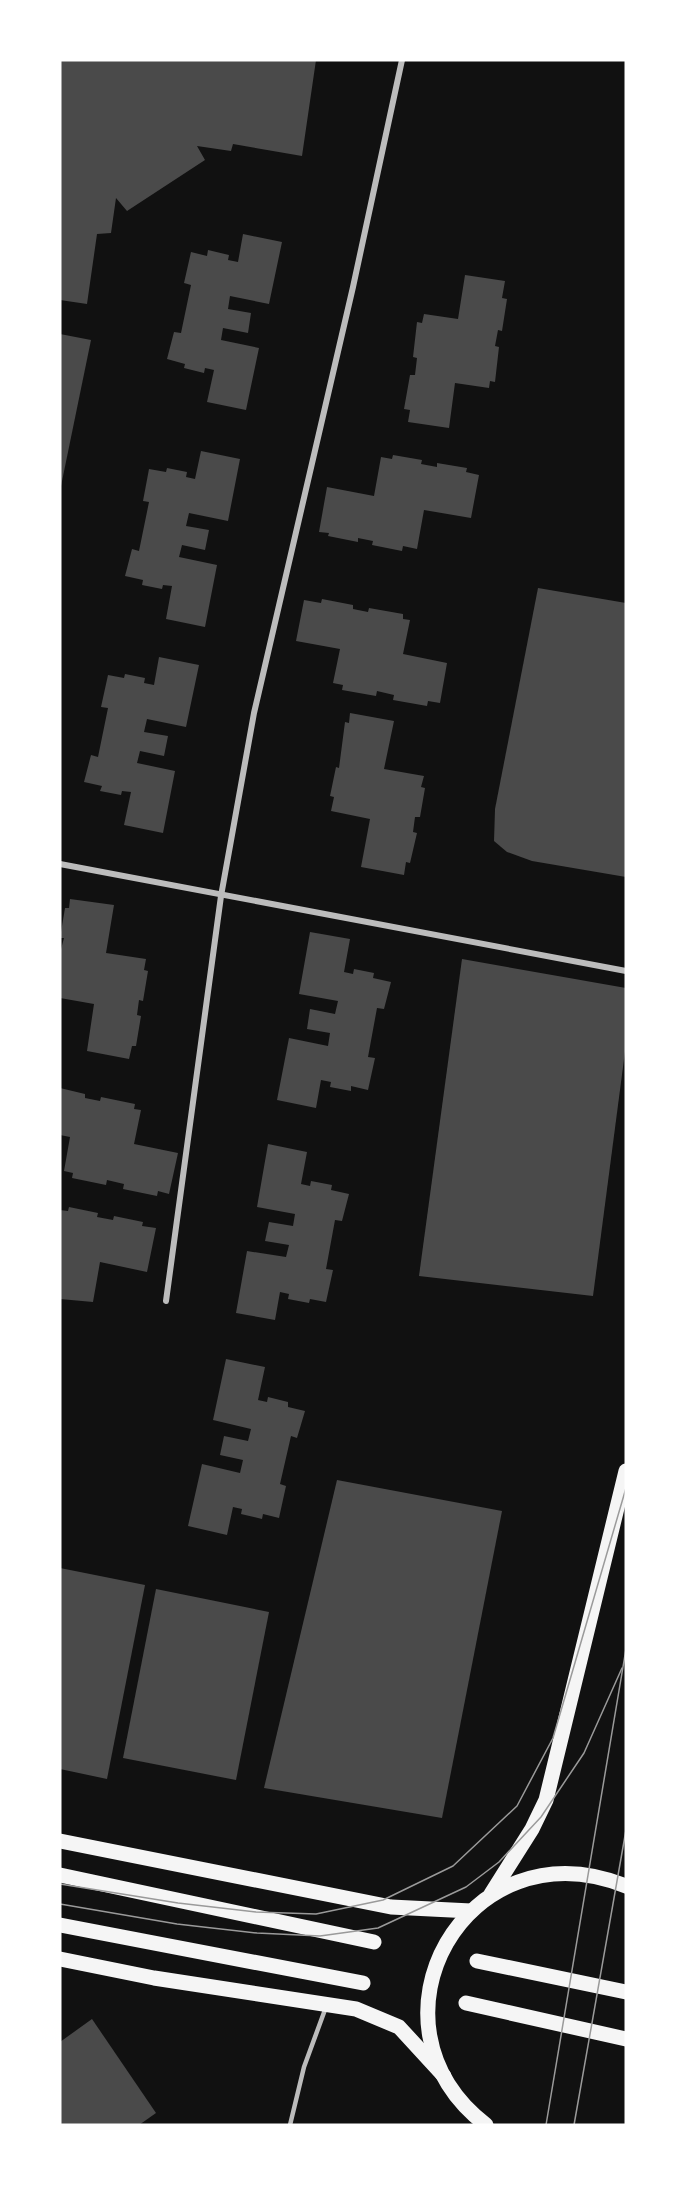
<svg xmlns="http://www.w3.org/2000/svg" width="686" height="2185" viewBox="0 0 686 2185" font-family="Merriweather,serif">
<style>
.building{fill:#4a4a4a}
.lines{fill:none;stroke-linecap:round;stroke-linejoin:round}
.service{stroke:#bcbcbc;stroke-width:4.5}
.minor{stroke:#bcbcbc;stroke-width:6}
.primary{stroke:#f5f5f5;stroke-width:15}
.tram{stroke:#9a9a9a;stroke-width:1.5}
</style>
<rect width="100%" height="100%" fill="#111"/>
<g class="building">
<polygon points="60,60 316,60 302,156 233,144 231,151 197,146 205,160 127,211 116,198 111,233 97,234 87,304 60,300"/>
<polygon points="243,234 282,242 269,304 230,296 228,309 251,313 248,333 223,328 221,340 259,348 246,410 207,402 214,370 205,368 204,373 184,368 185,364 167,359 174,332 181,333 191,285 184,283 191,252 207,256 208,250 229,255 228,260 238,262"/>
<polygon points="465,275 505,281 502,298 507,299 502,331 498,330 495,346 499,347 495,382 490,381 489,388 455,383 449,428 408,422 410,410 404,409 410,375 415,375 417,358 413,357 417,322 422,323 424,314 458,319"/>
<polygon points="60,334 91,340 61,486 60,486"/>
<polygon points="201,451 240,459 228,521 189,513 186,526 209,530 205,550 182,545 179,557 217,565 205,627 166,619 172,586 163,585 162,589 142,585 143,580 125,576 132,549 139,551 149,502 143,501 149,469 166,472 167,468 187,472 186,477 195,479"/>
<polygon points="393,455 422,460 421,464 437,467 437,463 467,468 466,472 479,475 471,518 424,510 417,549 403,546 402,551 372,545 373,541 358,538 358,542 328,536 329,533 319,532 327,487 374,496 381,457 392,459"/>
<polygon points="538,588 626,603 626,877 532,861 507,852 494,841 495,809"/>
<polygon points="322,599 353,605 353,609 368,612 369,608 403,614 403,619 410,620 403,654 447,663 440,703 428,701 427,706 393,700 394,695 377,691 376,696 342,690 343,685 333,683 340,649 296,641 304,600 321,603"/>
<polygon points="159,657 199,665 186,727 147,719 144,732 168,736 164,756 140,751 137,763 175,771 163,833 124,825 131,792 122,791 121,795 100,791 102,786 84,782 91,755 98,757 108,708 101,707 108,675 124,678 125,674 145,678 144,683 154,685"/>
<polygon points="350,713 394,721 384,769 424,776 421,787 425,788 420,817 415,817 413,832 417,833 410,863 406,862 404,875 361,867 370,819 331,811 334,797 330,796 336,767 339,768 345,722 349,723"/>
<polygon points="70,899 114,905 106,953 146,959 144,970 148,971 143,1001 139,1000 137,1015 141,1016 136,1046 132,1046 129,1059 87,1051 94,1004 60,998 60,953 64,938 60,938 65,908 69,908"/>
<polygon points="310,932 350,939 344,972 353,974 354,969 374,973 373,978 391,982 384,1009 377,1008 368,1057 375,1058 368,1090 351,1086 351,1091 330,1087 331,1082 321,1080 316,1108 277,1100 289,1038 328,1046 330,1033 307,1029 310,1009 335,1014 338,1001 299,994"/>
<polygon points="462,959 626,988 626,1044 593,1296 419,1276"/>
<polygon points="60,1088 85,1094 85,1098 100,1101 101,1097 135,1104 134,1109 141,1110 134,1144 178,1153 169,1194 158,1191 157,1196 123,1189 124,1184 107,1180 106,1185 72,1178 73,1173 64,1171 70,1137 60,1135"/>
<polygon points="268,1144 307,1152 301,1184 310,1186 311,1181 332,1185 331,1190 349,1194 342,1221 335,1220 326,1269 333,1270 326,1302 310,1299 309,1303 288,1299 289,1294 280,1292 275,1320 236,1313 247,1251 286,1257 289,1245 265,1241 269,1222 293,1226 295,1214 257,1207"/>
<polygon points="69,1207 98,1213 97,1217 113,1220 114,1216 143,1222 142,1226 156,1228 147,1272 100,1262 93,1302 60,1299 60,1210 68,1211"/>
<polygon points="226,1359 265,1367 258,1400 267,1402 268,1397 288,1402 288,1407 305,1411 297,1438 291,1436 280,1484 286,1486 279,1518 263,1514 262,1519 241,1514 242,1509 233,1507 227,1535 188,1526 202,1464 240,1473 243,1460 220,1455 224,1436 248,1441 251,1429 213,1420"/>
<polygon points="337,1480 502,1511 442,1818 264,1788"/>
<polygon points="60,1568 145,1585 107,1779 60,1769"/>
<polygon points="156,1589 269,1612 236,1780 123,1758"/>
<polygon points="92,2019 156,2113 139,2125 60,2125 60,2042"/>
</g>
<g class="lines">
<polyline class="service" points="290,2125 304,2067 326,2007"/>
<g class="minor">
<polyline points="60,864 626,971"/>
<polyline points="166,1301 221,896 254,713 353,287 402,60"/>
</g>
<g class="primary">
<polyline points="60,1841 391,1907 471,1911"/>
<polyline points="60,1875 374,1942"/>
<polyline points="491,1894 532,1829 546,1800 626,1471"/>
<polyline points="60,1925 363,1983"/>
<polyline points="60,1959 154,1978 356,2009 399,2027 444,2076"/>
<polyline points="477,1961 626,1992"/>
<polyline points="466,2003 626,2039"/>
<path d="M486 2125C354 2023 466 1822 626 1886"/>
</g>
<g class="tram">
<polyline points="60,1884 178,1903 256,1912 316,1914 383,1900 453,1866 517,1806 553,1738 626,1488"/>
<polyline points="60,1904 177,1924 257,1933 320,1936 378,1928 466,1887 499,1862 541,1817 584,1753 622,1668"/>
<polyline points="546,2125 626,1649"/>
<polyline points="574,2125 626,1830"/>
</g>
</g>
<rect width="686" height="2185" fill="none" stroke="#ffffff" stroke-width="123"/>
</svg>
